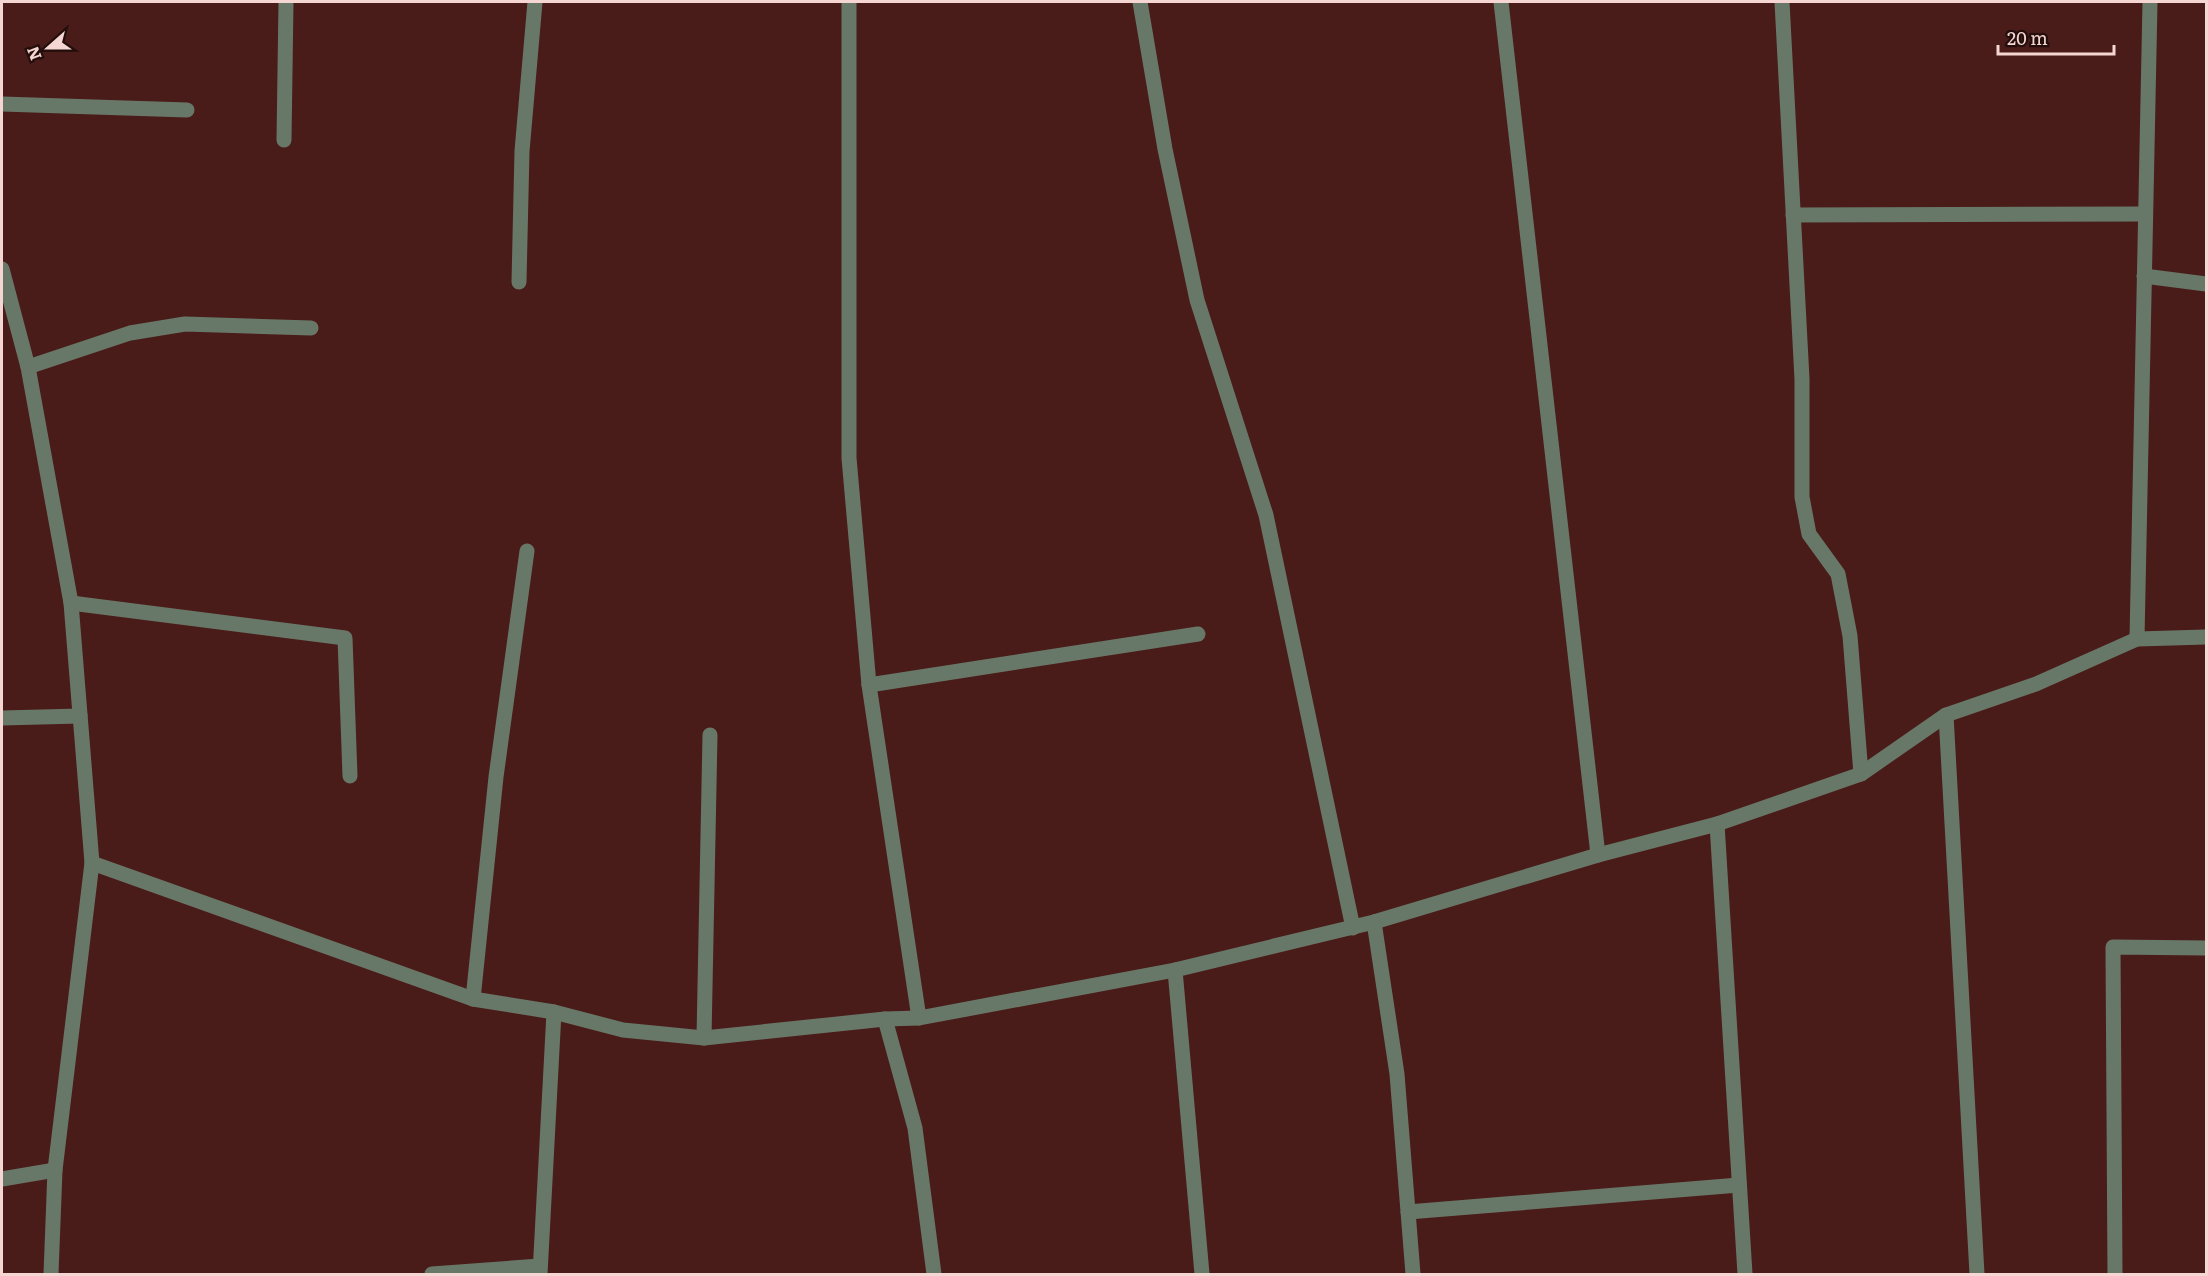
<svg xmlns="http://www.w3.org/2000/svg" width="2208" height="1276" viewBox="0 0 2208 1276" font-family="Literata,serif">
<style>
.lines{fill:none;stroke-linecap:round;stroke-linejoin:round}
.minor{stroke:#687868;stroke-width:15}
</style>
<rect width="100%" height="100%" fill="#4a1c19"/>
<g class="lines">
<g class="minor">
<polyline points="849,2 849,458 869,685 919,1018"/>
<polyline points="1140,2 1165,149 1197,300 1266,515 1353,928"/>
<polyline points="1501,2 1598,855"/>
<polyline points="1782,2 1802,379 1802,497 1809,534 1838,574 1850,636 1861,774"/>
<polyline points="2,104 187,110"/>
<polyline points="284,140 286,2"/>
<polyline points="1793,215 2145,214"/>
<polyline points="2,269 28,367 71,603 92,863 55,1170 51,1274"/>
<polyline points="2144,276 2206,284"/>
<polyline points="519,282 522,151 535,2"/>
<polyline points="28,367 130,333 185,324 311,328"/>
<polyline points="71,603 345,638 350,776"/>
<polyline points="2137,639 2150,2"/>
<polyline points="869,685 1198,634"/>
<polyline points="1946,715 1977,1274"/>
<polyline points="2,718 80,716"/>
<polyline points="1717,824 1745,1274"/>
<polyline points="92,863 473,999 554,1012 623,1030 704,1038 885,1019 919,1018 1175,970 1374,922 1598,855 1717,824 1861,774 1946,715 2036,684 2137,639 2206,637"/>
<polyline points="1374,922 1397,1074 1413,1274"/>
<polyline points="1175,970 1202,1274"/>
<polyline points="473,999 496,777 527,551"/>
<polyline points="885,1019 915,1128 934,1274"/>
<polyline points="704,1038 710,735"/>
<polyline points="2,1179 55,1170"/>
<polyline points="1408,1212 1739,1185"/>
<polyline points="432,1274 540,1266"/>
<polyline points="540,1274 554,1012"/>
<polyline points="2115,1274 2113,947 2206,948"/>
</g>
</g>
<rect width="2208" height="1276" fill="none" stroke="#f5d6d2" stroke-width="6"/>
<g transform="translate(48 48) rotate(249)" stroke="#230e0c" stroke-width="4.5" paint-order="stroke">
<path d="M0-4.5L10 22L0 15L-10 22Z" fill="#f5d6d2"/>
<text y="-9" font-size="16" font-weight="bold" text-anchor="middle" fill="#f5d6d2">N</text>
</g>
<path d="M1998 45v9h116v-9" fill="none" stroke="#f5d6d2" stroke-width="3"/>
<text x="2007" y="45" font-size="18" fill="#f5d6d2" stroke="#230e0c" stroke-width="4.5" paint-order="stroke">20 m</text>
</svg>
